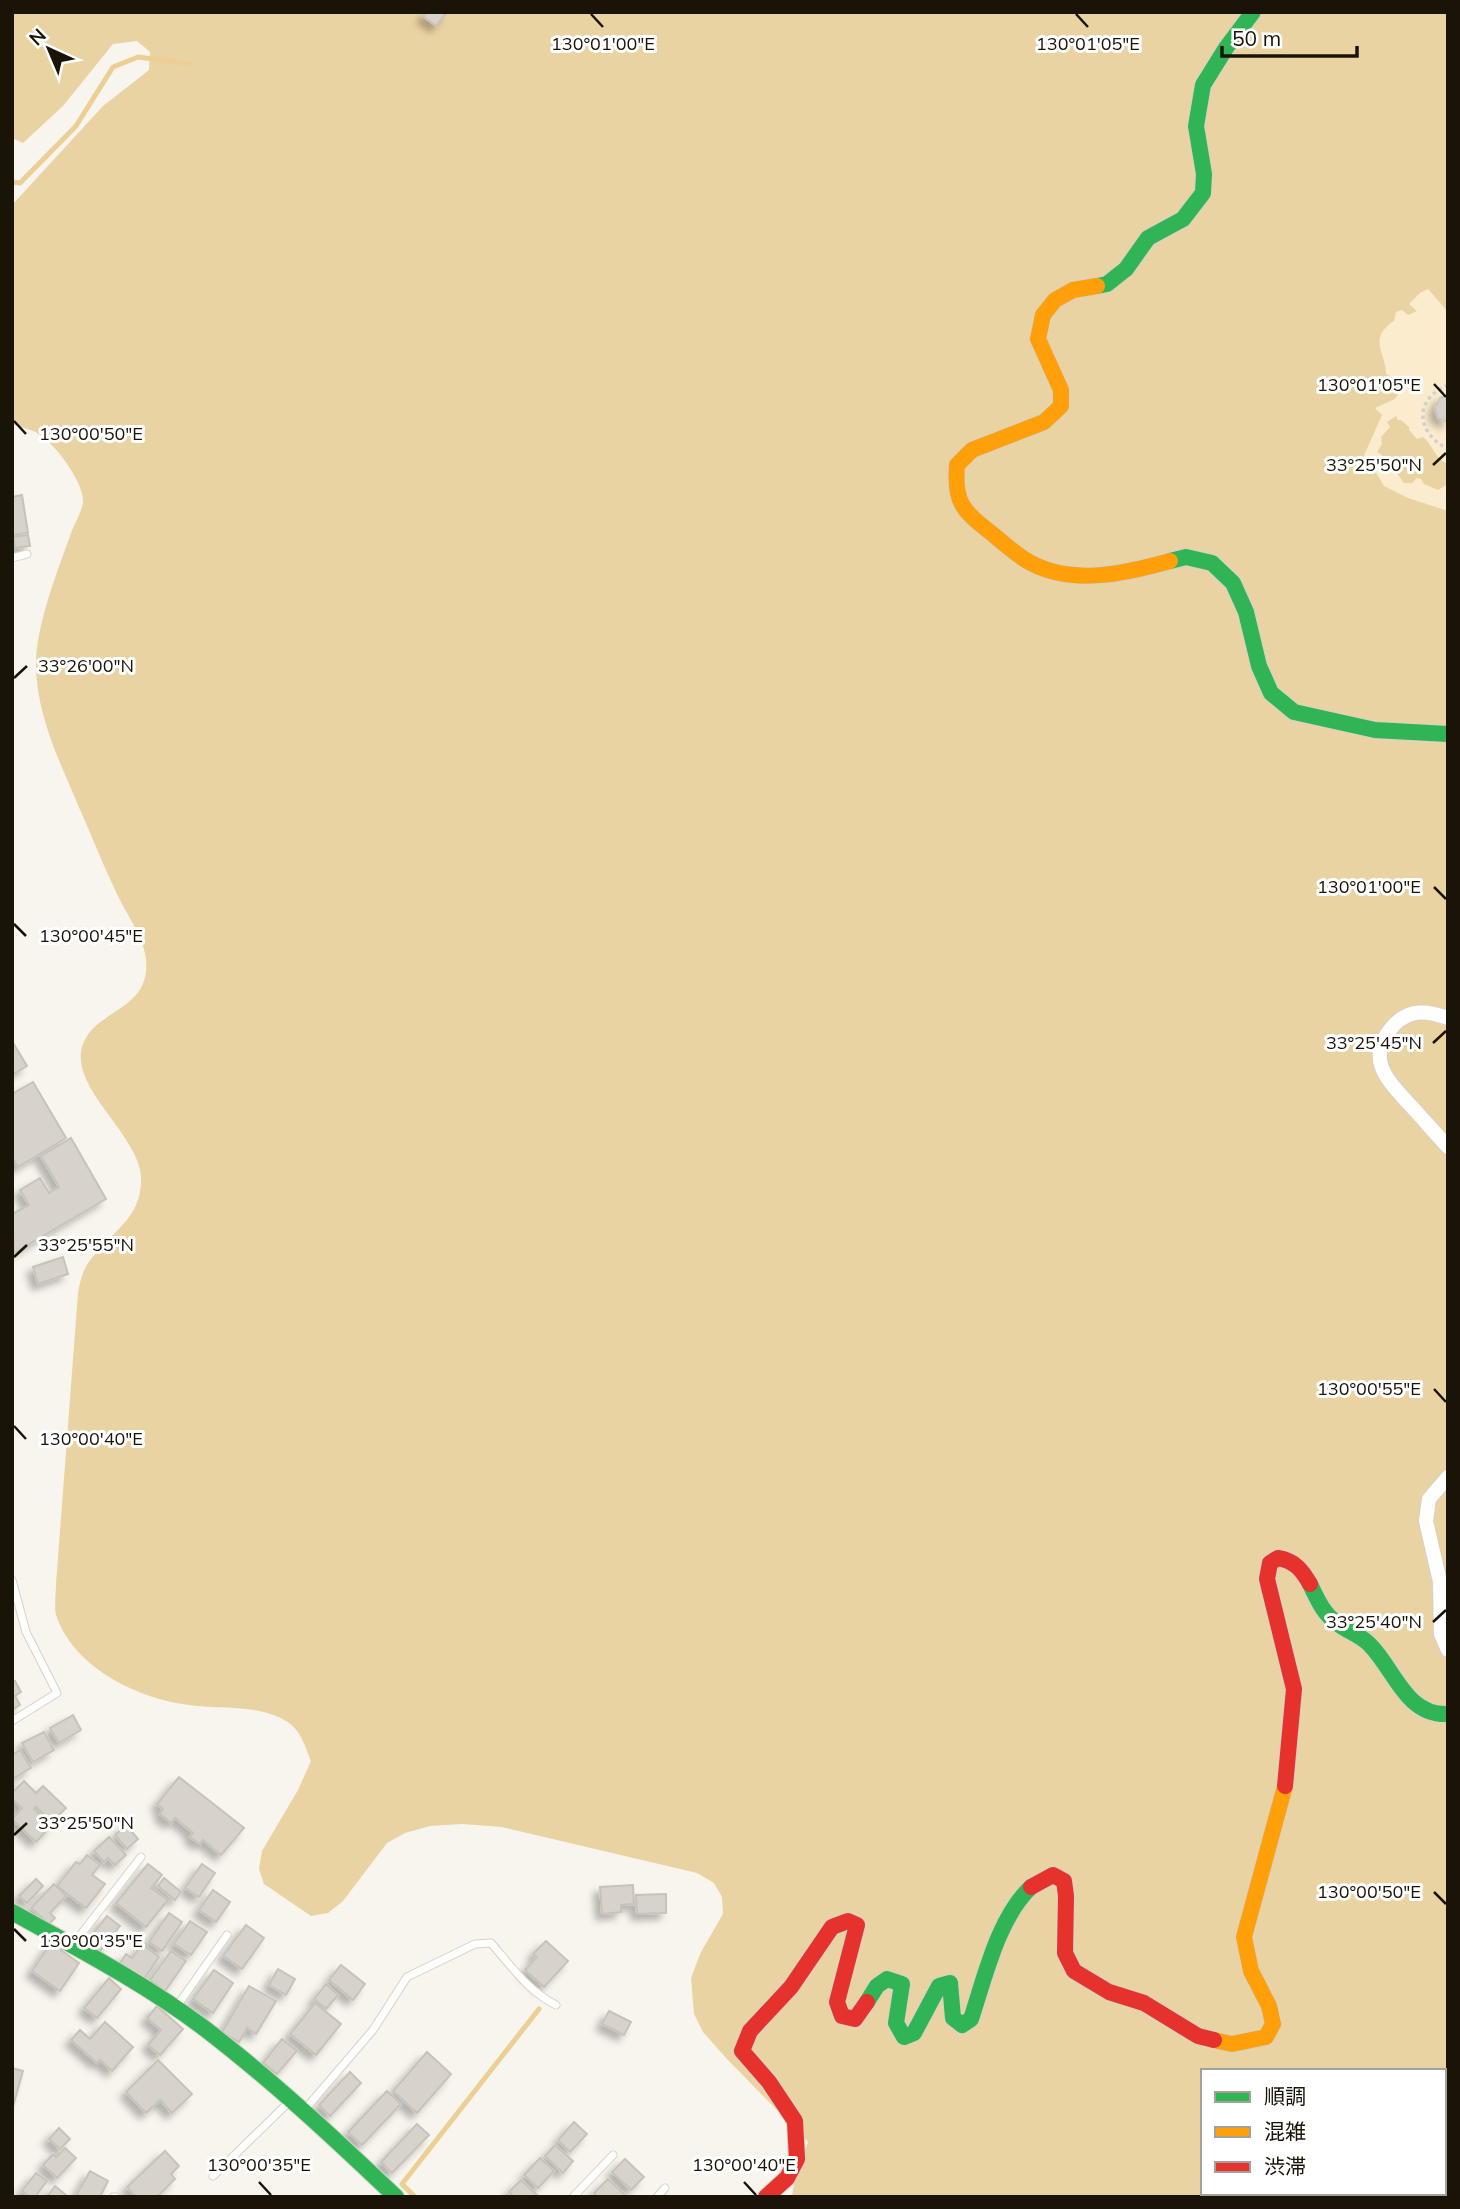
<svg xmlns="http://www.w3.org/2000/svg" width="1460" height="2209" viewBox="0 0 1460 2209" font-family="Mulish,'Noto Sans JP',sans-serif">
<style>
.green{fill:#fcecce}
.forest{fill:#ead3a3;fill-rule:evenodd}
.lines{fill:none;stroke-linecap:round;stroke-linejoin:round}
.stream{stroke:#eccf94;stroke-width:5}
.building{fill:#d8d3ca;stroke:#c7c2ba;stroke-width:2;filter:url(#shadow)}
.lane-casing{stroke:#d6d2c8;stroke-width:9}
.street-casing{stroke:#d6d2c8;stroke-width:16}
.fast-casing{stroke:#d6d2c8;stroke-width:18}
.slow-casing{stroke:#d6d2c8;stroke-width:18}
.jam-casing{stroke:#d6d2c8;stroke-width:18}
.path{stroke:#d2d0cf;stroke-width:3.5;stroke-dasharray:3.5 3.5;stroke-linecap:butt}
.lane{stroke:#fefefc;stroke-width:7}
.street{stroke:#fefefc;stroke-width:14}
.fast{stroke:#30b455;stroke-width:16}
.slow{stroke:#ff9f0a;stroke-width:16}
.jam{stroke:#e5322d;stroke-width:16}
.ticks{fill:none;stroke:#1a1408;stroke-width:2.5}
.ticks-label{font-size:18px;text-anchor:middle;fill:#1a1408;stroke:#fff;stroke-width:6;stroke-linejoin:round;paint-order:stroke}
</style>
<defs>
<filter id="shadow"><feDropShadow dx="-6" dy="6" stdDeviation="3.5" flood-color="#0004"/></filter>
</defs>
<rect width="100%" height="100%" fill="#f8f5ee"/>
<polygon class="green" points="1426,276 1448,292 1448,585 1344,448 1360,330"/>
<g class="forest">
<path d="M12 12H1448V312L1428 289 1420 293 1409 304 1417 311 1408 315 1402 310 1396 312 1394 321C1367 339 1386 352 1386 374L1405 384 1395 399 1375 408 1382 415 1362 460 1375 471 1384 486 1408 498 1448 511V2197H792L794 2182 808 2142 727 2059 703 2032 694 2014 691 1978 701 1952 723 1914 722 1897 714 1883 697 1873 502 1827 462 1824 430 1826 405 1833 387 1843 343 1901 328 1913 311 1916 264 1884 259 1869 262 1851 298 1790 311 1761C305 1746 301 1730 286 1721 256 1703 215 1710 182 1704 133 1696 73 1666 56 1615 54 1606 56 1593 56 1584L78 1293C80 1281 83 1269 91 1259 112 1231 143 1218 141 1176 138 1133 67 1086 83 1044 97 1008 151 1011 146 959 143 935 126 914 116 892 102 863 91 834 78 805 59 760 36 714 36 664 36 626 57 572 70 536 73 526 82 512 83 502 84 482 54 442 37 433 30 429 20 427 12 424V205L103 106 149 70 150 52 137 41 113 44 63 106 23 143 12 138ZM1203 2071H1444V2193H1203Z"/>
<path d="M1396 416 1398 420H1401L1409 427V430L1417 439 1423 437C1433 445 1434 458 1448 464V484L1438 490 1424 484 1421 479 1417 478 1412 483H1404L1396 472 1388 468 1386 462 1382 460V455L1377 452 1382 444 1381 437 1390 427 1387 422Z"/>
</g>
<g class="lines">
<g class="stream">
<polyline points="12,182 20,183 76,126 113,67 138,57 190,64"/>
<polyline points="415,2197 402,2184 539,2009"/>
</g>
</g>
<g class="building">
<polygon points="427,12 447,12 436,26 423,16"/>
<polygon points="1447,395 1448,395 1448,422 1438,418 1435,409 1440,398"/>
<polygon points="22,495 28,533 12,535 12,497"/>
<polygon points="28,535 30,546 15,548 13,537"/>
<polygon points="12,1041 27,1066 12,1075"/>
<polygon points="33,1082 66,1138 18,1167 12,1157 12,1094"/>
<polygon points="71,1138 106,1199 14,1253 12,1214 29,1205 20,1190 40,1178 49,1193 59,1187 41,1156"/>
<polygon points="63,1257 68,1274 38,1284 33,1267"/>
<polygon points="15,1681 21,1692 15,1696 20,1705 12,1710 12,1682"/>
<polygon points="73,1715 81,1730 59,1743 50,1728"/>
<polygon points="44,1732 54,1750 33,1762 22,1743"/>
<polygon points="20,1750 31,1768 12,1779 12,1755"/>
<polygon points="179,1777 244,1828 221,1855 203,1840 200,1844 190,1837 193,1833 175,1818 171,1823 160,1814 163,1809 157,1804"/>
<polygon points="24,1781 36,1793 43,1786 66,1808 52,1822 36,1807 34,1809 51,1826 36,1842 12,1819 22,1808 12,1799 12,1793"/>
<polygon points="126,1825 138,1839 127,1849 115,1835"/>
<polygon points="109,1837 126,1855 115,1865 108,1858 104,1862 94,1851"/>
<polygon points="87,1855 100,1865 92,1875 105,1884 86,1908 57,1886 76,1862 80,1864"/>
<polygon points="148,1864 162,1875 151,1888 168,1900 146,1927 116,1903"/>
<polygon points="202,1864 215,1873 199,1897 185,1888"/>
<polygon points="164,1878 181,1892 175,1900 158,1886"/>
<polygon points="36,1879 43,1886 27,1903 19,1896"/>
<polygon points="54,1884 66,1896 50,1913 55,1918 49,1924 31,1908"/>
<polygon points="633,1885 634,1904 621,1905 621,1912 602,1914 600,1887"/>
<polygon points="213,1890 230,1902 216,1922 199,1910"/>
<polygon points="666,1894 666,1913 637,1914 636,1895"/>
<polygon points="169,1913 182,1922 162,1951 149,1942"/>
<polygon points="107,1916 120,1926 100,1951 87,1941"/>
<polygon points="190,1921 207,1932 191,1955 174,1944"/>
<polygon points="246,1925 264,1938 242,1969 223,1956"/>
<polygon points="546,1941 568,1961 544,1987 525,1970 537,1957 533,1954"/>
<polygon points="51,1943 79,1963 60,1991 32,1971"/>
<polygon points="142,1944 159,1957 144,1979 120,1963 126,1954 132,1958"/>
<polygon points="171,1951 186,1961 165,1991 150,1980"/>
<polygon points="341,1965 365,1984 353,2000 329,1980"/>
<polygon points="278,1969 295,1979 286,1995 269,1985"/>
<polygon points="214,1970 233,1983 213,2013 193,1999"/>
<polygon points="109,1978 121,1989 97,2018 84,2008"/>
<polygon points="326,1984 338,1995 326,2009 314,1999"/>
<polygon points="249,1986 276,2001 256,2034 247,2028 239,2042 222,2032"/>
<polygon points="315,2003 341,2024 316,2055 290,2034"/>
<polygon points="157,2006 183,2029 160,2055 148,2045 161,2030 147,2018"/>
<polygon points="609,2011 631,2022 624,2035 602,2024"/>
<polygon points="105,2022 133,2047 112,2071 100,2060 97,2063 71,2040 80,2030 90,2039"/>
<polygon points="282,2039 297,2051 277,2074 263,2063"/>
<polygon points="427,2052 451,2074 417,2113 393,2091"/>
<polygon points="158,2060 192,2094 172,2113 160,2100 146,2113 126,2092"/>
<polygon points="12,2068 23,2071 12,2110"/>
<polygon points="350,2072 361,2083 330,2116 319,2105"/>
<polygon points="387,2091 401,2104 362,2145 348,2132"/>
<polygon points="574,2122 587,2134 570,2152 558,2140"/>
<polygon points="417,2124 429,2135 392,2173 381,2162"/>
<polygon points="59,2128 70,2139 60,2149 49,2139"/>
<polygon points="555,2145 573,2161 563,2173 545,2156"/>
<polygon points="65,2148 76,2158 57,2178 43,2165 53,2154 56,2157"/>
<polygon points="165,2151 179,2166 171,2174 175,2179 157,2197 136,2197 127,2187"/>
<polygon points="540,2158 554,2171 538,2188 524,2175"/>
<polygon points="625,2159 644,2177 631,2190 612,2172"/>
<polygon points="90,2171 108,2181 100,2197 82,2197 77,2194"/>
<polygon points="36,2173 47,2181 35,2197 30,2197 22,2191"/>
<polygon points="608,2179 625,2195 623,2197 598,2197 594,2193"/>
<polygon points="521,2180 539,2197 514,2197 509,2192"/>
<polygon points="55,2186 66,2195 64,2197 47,2197"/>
</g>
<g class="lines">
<g class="lane-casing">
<g id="lane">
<polyline points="12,558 27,554"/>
<polyline points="12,1580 26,1632 57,1693 12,1721"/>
<polyline points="75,1942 141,1857"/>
<polyline points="175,2009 227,1935"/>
<path d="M307 2107 373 2030 407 1977 475 1944 491 1943C511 1966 528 1991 556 2005"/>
<polyline points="213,2176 291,2100"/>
<polyline points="113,2197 116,2197"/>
<polyline points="573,2197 613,2155"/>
<polyline points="657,2197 665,2188"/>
</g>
</g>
<g class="street-casing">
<g id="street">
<path d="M1448 1018C1428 1011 1410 1008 1394 1025 1363 1058 1388 1081 1412 1107 1424 1120 1436 1134 1448 1147"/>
<polyline points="1448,1477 1429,1499 1426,1521 1440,1582 1441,1634 1448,1650"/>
</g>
</g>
<g class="fast-casing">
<g id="fast">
<polyline points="1097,286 1107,284 1126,269 1148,238 1183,219 1203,193 1204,174 1196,126 1203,85 1226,48 1253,12"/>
<polyline points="1170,561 1186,557 1212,563 1233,583 1246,612 1259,666 1271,693 1294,712 1375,730 1448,734"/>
<path d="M1310 1584C1317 1599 1324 1615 1338 1624 1349 1632 1361 1635 1370 1645 1395 1670 1406 1716 1448 1714"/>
<path d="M12 1912C77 1948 144 1983 204 2028 272 2080 334 2138 396 2197"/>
<path d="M867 2002 877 1986 887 1979 902 1984 896 2023 904 2037 914 2033 939 1986 950 1983 953 2018 962 2025 971 2019C985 1977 998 1918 1031 1887"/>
</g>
</g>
<g class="slow-casing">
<g id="slow">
<path d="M1097 286 1073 290 1055 300 1043 315 1038 339 1061 390V406L1044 422 972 450 957 465C954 502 962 510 990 532 1001 541 1012 551 1024 559 1068 587 1124 574 1170 561"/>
<polyline points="1214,2040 1232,2044 1266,2037 1273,2024 1269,2006 1251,1971 1244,1937 1285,1786"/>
</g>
</g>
<g class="jam-casing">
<g id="jam">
<path d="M1285 1786 1294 1689 1267 1579 1270 1563 1278 1558C1295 1561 1302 1570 1310 1584"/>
<polyline points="1031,1887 1053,1875 1064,1881 1066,1896 1065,1953 1074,1971 1109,1992 1144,2003 1198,2036 1214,2040"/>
<polyline points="766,2197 787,2178 797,2159 795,2121 769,2082 742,2051 750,2031 791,1987 832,1927 848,1921 857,1925 837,2002 842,2016 855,2019 867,2002"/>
</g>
</g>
<g class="path">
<path d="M1448 385C1413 399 1416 433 1448 449"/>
<polyline points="1448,397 1441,399 1437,409 1440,416 1447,420 1448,424"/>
</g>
<use href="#lane" class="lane"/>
<use href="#street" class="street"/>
<use href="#fast" class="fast"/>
<use href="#slow" class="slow"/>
<use href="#jam" class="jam"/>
</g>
<path class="ticks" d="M591 14 603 27M1076 14 1088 27M1434 384 1446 397M14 421 26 434M1433 465 1446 453M14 678 27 666M1434 887 1446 899M14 924 26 936M1433 1043 1446 1031M14 1257 27 1245M1434 1389 1446 1402M14 1426 26 1439M1433 1622 1446 1610M14 1835 27 1823M1434 1892 1446 1904M14 1929 26 1941M259 2182 271 2195M744 2182 756 2195"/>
<g class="ticks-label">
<text x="1088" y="50">130°01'05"E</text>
<text x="603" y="50">130°01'00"E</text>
<text x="1369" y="391">130°01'05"E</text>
<text x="91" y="440">130°00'50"E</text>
<text x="1374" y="471">33°25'50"N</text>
<text x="86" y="672">33°26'00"N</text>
<text x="1369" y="893">130°01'00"E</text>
<text x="91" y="942">130°00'45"E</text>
<text x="1374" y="1049">33°25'45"N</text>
<text x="86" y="1251">33°25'55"N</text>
<text x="1369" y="1395">130°00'55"E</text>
<text x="91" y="1445">130°00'40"E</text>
<text x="1374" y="1628">33°25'40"N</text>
<text x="86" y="1829">33°25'50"N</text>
<text x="1369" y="1898">130°00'50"E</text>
<text x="91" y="1947">130°00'35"E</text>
<text x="259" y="2171">130°00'35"E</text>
<text x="744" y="2171">130°00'40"E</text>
</g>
<rect width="1460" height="2209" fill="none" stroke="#1a1408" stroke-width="28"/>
<rect x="1201" y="2069" width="245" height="126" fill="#ffffff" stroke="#a3a19c" stroke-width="2"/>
<rect x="1215" y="2092" width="35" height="10" fill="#30b455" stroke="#a3a19c" stroke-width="2"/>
<text x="1264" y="2104" font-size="21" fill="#1a1408">順調</text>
<rect x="1215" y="2127" width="35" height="10" fill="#ff9f0a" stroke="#a3a19c" stroke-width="2"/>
<text x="1264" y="2139" font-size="21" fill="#1a1408">混雑</text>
<rect x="1215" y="2162" width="35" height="10" fill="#e5322d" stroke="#a3a19c" stroke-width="2"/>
<text x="1264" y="2174" font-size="21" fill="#1a1408">渋滞</text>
<g transform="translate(49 49) rotate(316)" stroke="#ffffff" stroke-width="5" paint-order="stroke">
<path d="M0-5L12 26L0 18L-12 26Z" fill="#1a1408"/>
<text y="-10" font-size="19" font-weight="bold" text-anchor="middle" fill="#1a1408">N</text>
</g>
<path d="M1222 46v10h135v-10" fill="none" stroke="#1a1408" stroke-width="3.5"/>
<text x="1232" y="46" font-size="21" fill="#1a1408" stroke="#ffffff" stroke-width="5" paint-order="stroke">50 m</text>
</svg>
